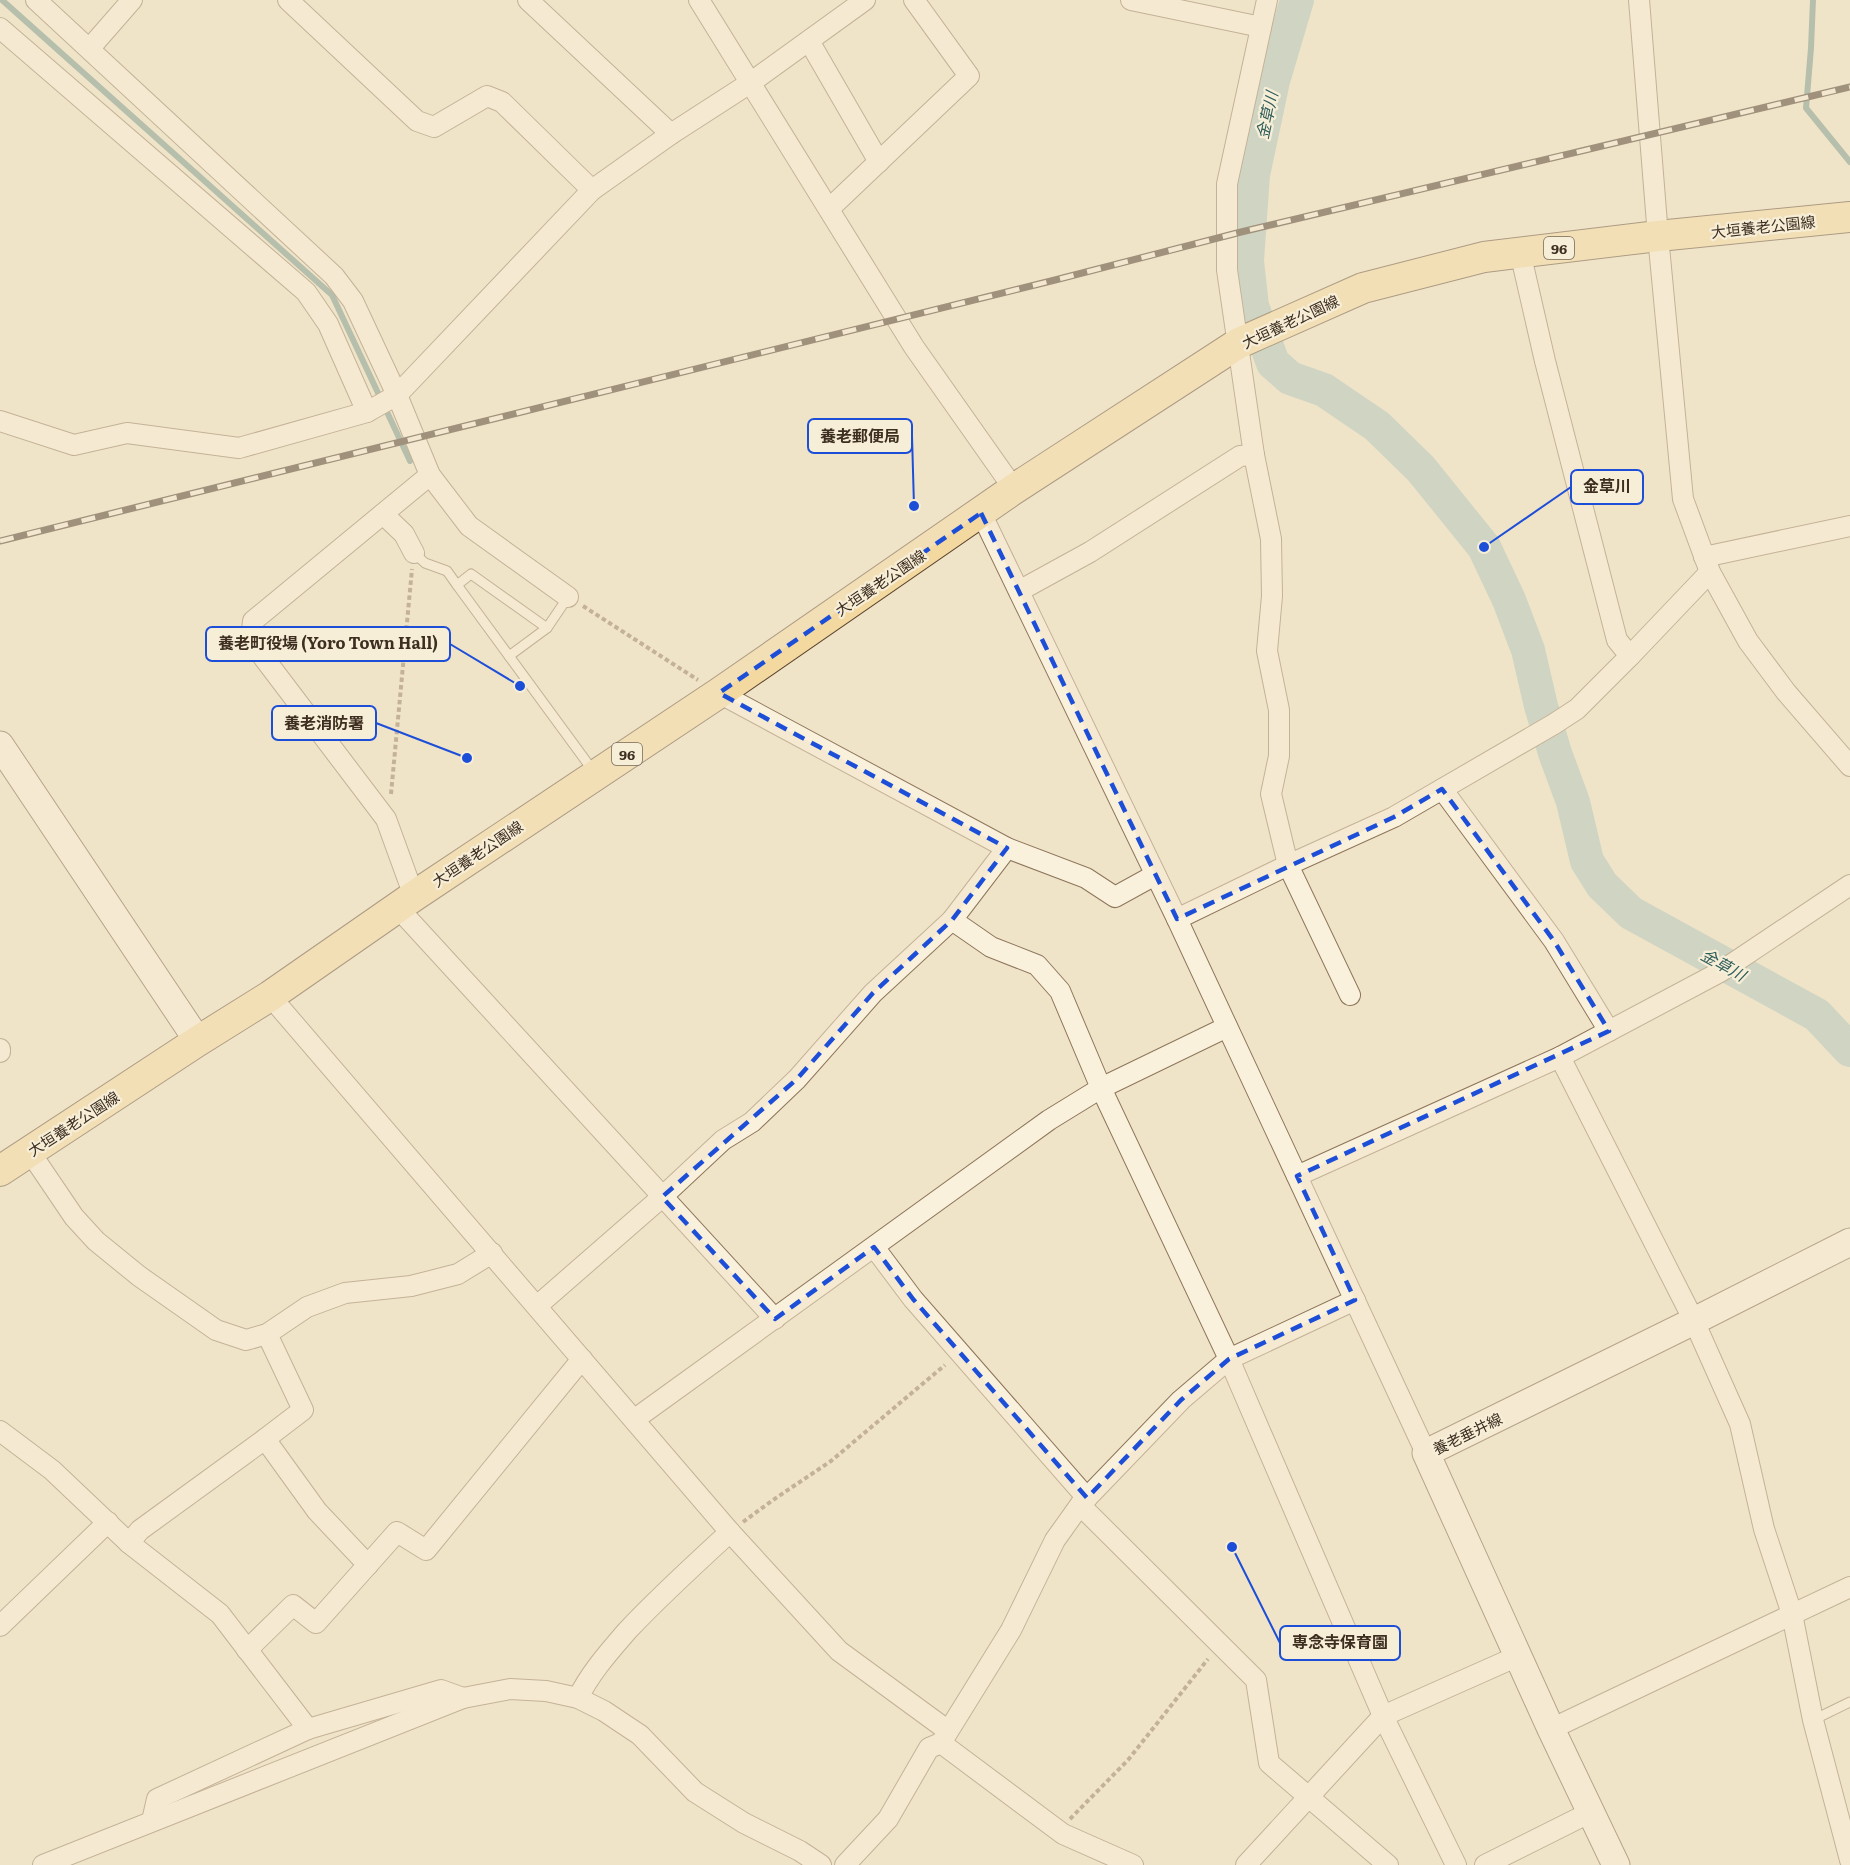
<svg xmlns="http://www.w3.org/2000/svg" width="1850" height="1865" viewBox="0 0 1850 1865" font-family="Literata,'Noto Sans JP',serif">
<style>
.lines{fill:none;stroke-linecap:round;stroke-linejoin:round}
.stream{stroke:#6f938a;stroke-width:6}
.river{stroke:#a9c4bc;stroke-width:34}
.lane-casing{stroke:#8d765c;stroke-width:11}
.street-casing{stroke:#8d765c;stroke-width:22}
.secondary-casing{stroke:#6f573f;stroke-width:29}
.primary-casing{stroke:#5b4430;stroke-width:32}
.path{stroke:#8d765c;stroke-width:4;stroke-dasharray:4.5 3;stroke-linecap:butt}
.lane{stroke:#faf1dc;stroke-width:9}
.street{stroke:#faf1dc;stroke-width:20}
.secondary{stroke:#faf1dc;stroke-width:27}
.primary{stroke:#f3d9a0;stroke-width:30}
.rail-casing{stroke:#3d2e20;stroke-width:7}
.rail{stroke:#f7eed8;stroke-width:4.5;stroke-dasharray:14;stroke-linecap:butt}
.marked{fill:none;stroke:#1d4ed8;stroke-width:4.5;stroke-dasharray:12 8;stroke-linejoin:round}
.labels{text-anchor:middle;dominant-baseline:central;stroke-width:4.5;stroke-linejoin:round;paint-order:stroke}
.shield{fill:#f7eed8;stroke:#756857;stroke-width:1.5}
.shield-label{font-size:14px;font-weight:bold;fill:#3d2e20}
.street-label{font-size:15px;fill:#3d2e20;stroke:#f7eed8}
.water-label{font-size:16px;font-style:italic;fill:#2f5d5a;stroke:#f7eed8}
.leader{fill:none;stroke:#1d4ed8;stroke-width:2}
.callout-dot{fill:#1d4ed8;stroke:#f7eed8;stroke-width:2}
.callout{fill:#f7eed8;stroke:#1d4ed8;stroke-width:2}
.callout-label{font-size:16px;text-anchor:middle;font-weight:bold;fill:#3d2e20}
</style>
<rect width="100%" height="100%" fill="#f0e4c8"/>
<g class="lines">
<g class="stream">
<polyline points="2,0 332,295 410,461"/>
<polyline points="1813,0 1811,48 1806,108 1850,162"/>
</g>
<polyline class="river" points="1297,0 1273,81 1253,175 1247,261 1252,306 1273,363 1290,378 1324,390 1377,426 1421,469 1484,547 1509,600 1528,650 1541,706 1555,753 1573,802 1587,861 1602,885 1631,913 1817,1015 1850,1050"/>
<g class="lane-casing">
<g id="lane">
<polyline points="414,553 425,563 447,571 457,585 471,574 547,628"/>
<polyline points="457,585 594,772"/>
<polyline points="509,656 547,628 568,597"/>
<polyline points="1813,1720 1850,1702"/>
</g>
</g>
<g class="street-casing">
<g id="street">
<polyline points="36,0 334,276 353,301 397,395 430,475 469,526 568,597"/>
<polyline points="288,0 417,121 434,127 487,96 502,102 592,190"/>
<polyline points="528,0 671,134"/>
<polyline points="699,0 914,347 1014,489"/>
<polyline points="1131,0 1261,27"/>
<polyline points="1267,0 1227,184 1227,270 1254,455 1271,539 1272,596 1267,651 1279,710 1279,756 1271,794 1288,865 1350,995"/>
<polyline points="1639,0 1658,236 1683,499 1710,572 1748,641 1786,692 1850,766"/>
<polyline points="0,28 306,292 328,324 367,412"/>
<polyline points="809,41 879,162"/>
<polyline points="90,48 132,0"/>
<polyline points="829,209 969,76 914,0"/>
<polyline points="1520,252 1545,361 1617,640 1630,656"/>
<polyline points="0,421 74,445 127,433 239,448 367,412 397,395 592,190 671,134 750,83 865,0"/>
<polyline points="981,513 1177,919 1426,1453"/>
<polyline points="383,514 404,534 414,553"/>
<polyline points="1704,557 1850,526"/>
<polyline points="1019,591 1090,552 1240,456 1254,455"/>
<polyline points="719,693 1007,848 1086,878 1115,897 1155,875"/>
<polyline points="1442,789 1554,941 1609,1031"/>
<polyline points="414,896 386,819 251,641 253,621 430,475"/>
<polyline points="398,908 775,1319"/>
<polyline points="1177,919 1288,865 1394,817 1554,724 1577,709 1630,656 1710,572"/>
<polyline points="952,920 991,947 1037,965 1060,991 1101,1088 1229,1359 1383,1716 1456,1865"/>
<polyline points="270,996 730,1532 839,1651 947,1730"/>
<polyline points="0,1049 0,1052"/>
<polyline points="1560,1057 1694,1321 1740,1424 1764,1529 1792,1614 1813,1720 1850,1860"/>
<polyline points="30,1152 74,1217 96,1241 139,1276 216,1330 246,1340 267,1334 307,1307 345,1293 411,1286 458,1274 492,1253"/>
<polyline points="1297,1176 1560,1057 1720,972 1850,885"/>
<polyline points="874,1247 913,1299 1087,1498"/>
<polyline points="537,1306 662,1197 723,1140 752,1122 797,1079 873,993 952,920 1007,848"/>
<polyline points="267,1334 303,1410 265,1439 317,1511 368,1565"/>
<polyline points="635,1419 1049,1120 1101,1088 1227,1027"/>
<polyline points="0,1431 52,1470 129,1543 220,1614 308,1729"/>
<polyline points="1080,1505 1256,1680 1269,1763 1388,1865"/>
<polyline points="129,1543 140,1530 265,1439"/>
<polyline points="0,1626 108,1522"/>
<polyline points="247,1650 293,1605 316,1623 397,1532 426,1550 582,1359"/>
<path d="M578 1698C590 1673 609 1652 627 1631 660 1596 695 1564 730 1532"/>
<polyline points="1551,1729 1850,1587"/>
<polyline points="941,1743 1063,1834 1133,1865"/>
<polyline points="152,1821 157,1799 308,1729 441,1690 463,1698"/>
<polyline points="43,1865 463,1698 510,1689 546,1691 578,1698 604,1711 640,1735 695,1792 744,1823 800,1851 821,1865"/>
<polyline points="845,1865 888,1819 929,1748 941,1743 1011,1630 1055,1540 1080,1505 1181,1400 1229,1359 1355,1300"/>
<polyline points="1246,1865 1383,1716 1518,1656"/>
<polyline points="1485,1865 1591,1812"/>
</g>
</g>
<g class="secondary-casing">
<g id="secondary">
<polyline points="0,745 198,1041"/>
<polyline points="1616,1865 1551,1729 1426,1453 1694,1321 1850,1242"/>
</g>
</g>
<g class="primary-casing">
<polyline id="primary" points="0,1171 198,1041 270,996 414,896 719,693 1014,489 1239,343 1363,288 1484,257 1658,236 1850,217"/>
</g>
<g class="path">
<polyline points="583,606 698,680"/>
<polyline points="391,794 412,569"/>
<polyline points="743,1522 773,1500 831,1461 945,1365"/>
<polyline points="1070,1819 1128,1760 1208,1659"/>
</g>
<use href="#lane" class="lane"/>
<use href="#street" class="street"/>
<use href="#secondary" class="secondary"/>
<use href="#primary" class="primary"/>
<g class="rail-casing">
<polyline id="rail" points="0,541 1055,280 1241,232 1850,87"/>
</g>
<use href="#rail" class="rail"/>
</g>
<path d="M0 0H1850V1865H0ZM981 513 1177 919 1394 817 1442 789 1554 941 1609 1031 1297 1176 1355 1300 1229 1359 1181 1400 1087 1498 913 1299 874 1247 775 1319 662 1197 797 1079 873 993 952 920 1007 848 719 693Z" fill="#f0e4c8" fill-opacity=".55" fill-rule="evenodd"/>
<path class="marked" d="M981 513 1177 919 1394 817 1442 789 1554 941 1609 1031 1297 1176 1355 1300 1229 1359 1181 1400 1087 1498 913 1299 874 1247 775 1319 662 1197 797 1079 873 993 952 920 1007 848 719 693Z"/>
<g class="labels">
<g class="shield">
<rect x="1544" y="237" width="30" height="22" rx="4.5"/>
<rect x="612" y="743" width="30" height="22" rx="4.5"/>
</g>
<g class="shield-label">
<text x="1559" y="248">96</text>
<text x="627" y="754">96</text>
</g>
<g class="street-label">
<text transform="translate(1763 226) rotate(-6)">大垣養老公園線</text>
<text transform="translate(1290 321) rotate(-25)">大垣養老公園線</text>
<text transform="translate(880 582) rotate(-34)">大垣養老公園線</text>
<text transform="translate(477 853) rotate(-34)">大垣養老公園線</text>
<text transform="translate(73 1123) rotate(-33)">大垣養老公園線</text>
<text transform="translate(1467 1433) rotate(-26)">養老垂井線</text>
</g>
<g class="water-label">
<text transform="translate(1266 115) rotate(-78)">金草川</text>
<text transform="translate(1724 964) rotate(29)">金草川</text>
</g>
</g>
<path class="leader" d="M914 506L912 436M1484 547L1571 487M520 686L450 644M467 758L376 723M1232 1547L1280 1643"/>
<g class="callout-dot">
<circle cx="914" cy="506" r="6"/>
<circle cx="1484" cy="547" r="6"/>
<circle cx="520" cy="686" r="6"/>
<circle cx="467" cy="758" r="6"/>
<circle cx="1232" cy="1547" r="6"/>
</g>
<g class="callout">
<rect x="808" y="419" width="104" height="34" rx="6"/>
<rect x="1571" y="470" width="72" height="34" rx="6"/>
<rect x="206" y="627" width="244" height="34" rx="6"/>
<rect x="272" y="706" width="104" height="34" rx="6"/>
<rect x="1280" y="1626" width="120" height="34" rx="6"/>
</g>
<g class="callout-label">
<text x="860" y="442">養老郵便局</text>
<text x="1607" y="492">金草川</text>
<text x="328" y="649">養老町役場 (Yoro Town Hall)</text>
<text x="324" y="729">養老消防署</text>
<text x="1340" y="1648">専念寺保育園</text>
</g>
</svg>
